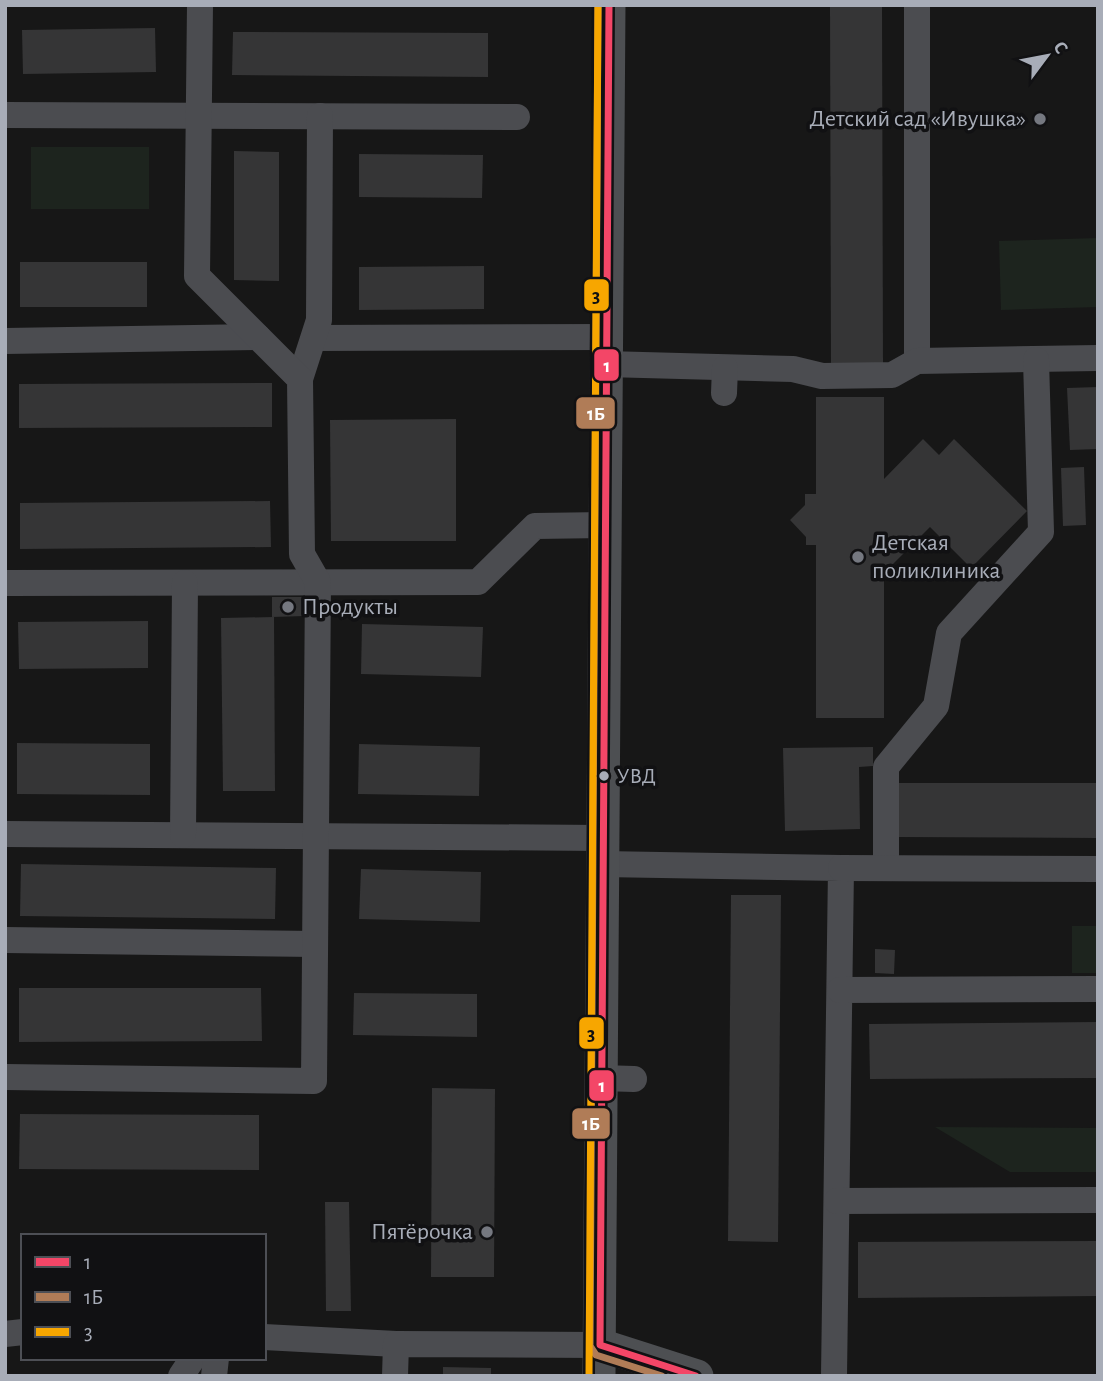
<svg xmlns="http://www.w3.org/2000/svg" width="1103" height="1381" viewBox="0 0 1103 1381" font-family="'Alegreya Sans',sans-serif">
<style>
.green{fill:#1d241e}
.building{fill:#353536}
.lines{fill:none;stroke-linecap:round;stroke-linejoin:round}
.minor{stroke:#4b4c50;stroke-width:26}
.major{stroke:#4d4f52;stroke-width:33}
.bus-1-casing{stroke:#111113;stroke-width:12}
.bus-2-casing{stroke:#111113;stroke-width:12}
.bus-3-casing{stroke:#111113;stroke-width:12}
.bus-1{stroke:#f34667;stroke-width:7}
.bus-2{stroke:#b07c57;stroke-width:7}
.bus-3{stroke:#f7a600;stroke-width:7}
.poi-dot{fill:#757880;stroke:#111113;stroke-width:2.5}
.bus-dot{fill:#a8adb8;stroke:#111113;stroke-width:2.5}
.labels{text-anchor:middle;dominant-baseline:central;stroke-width:7;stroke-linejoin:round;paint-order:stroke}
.bus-label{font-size:22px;fill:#a8adb8;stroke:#111113;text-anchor:start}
.poi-label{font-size:24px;fill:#a8adb8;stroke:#111113;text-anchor:end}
.line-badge{stroke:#111113;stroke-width:2.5}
.badge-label{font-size:19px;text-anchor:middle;font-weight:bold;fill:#fff}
.pale-badge-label{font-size:19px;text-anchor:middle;font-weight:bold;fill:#111}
</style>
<rect width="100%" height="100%" fill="#171717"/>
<g class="green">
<rect x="31" y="147" width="118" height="62"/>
<polygon points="1098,238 1098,307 1001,310 999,241"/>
<rect x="1072" y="926" width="26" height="47"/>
<polygon points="935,1127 1097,1128 1097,1172 1010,1172"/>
</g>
<g class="building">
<polygon points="830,5 882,5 883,364 831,364"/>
<polygon points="155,28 156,72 23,74 22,30"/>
<polygon points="233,32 488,33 488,77 232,75"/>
<polygon points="234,151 279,152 279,281 234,280"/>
<polygon points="359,154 483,155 482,198 359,197"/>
<rect x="20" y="262" width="127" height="45"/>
<polygon points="484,266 484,309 359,310 359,267"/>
<polygon points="272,383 272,427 19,428 19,384"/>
<polygon points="1098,387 1098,449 1070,450 1067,388"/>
<polygon points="816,397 884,397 884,479 923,439 939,455 954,439 1027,511 971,568 930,527 884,573 884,718 816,718 816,545 806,545 806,537 790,520 805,505 805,494 816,494"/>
<polygon points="456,419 456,541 331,541 330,420"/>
<polygon points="1084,467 1086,525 1063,526 1061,468"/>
<polygon points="270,501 271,547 20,549 20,503"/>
<polygon points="272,597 304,597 305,616 272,617"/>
<polygon points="274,617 275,791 223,791 221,618"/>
<polygon points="148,621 148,668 19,669 18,622"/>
<polygon points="362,624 483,627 481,677 361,674"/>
<polygon points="17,743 150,744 150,795 17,794"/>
<polygon points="359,744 480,747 479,796 358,794"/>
<polygon points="873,747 873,766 859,767 860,829 785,831 783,748"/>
<polygon points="898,783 1098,783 1098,838 898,837"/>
<polygon points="21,864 276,868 275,919 20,916"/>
<polygon points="361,869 481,872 480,922 359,919"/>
<polygon points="731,895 781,895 778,1242 728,1241"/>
<polygon points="875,949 895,950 894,974 875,973"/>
<polygon points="19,988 261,988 262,1041 19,1042"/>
<polygon points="354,993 477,994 477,1037 353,1035"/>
<polygon points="1098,1022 1098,1078 870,1079 869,1024"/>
<polygon points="432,1088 495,1089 494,1277 431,1277"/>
<polygon points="20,1114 259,1115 259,1170 19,1169"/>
<polygon points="325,1202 349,1202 351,1311 326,1311"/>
<polygon points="1098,1241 1098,1296 858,1298 858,1242"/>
<polygon points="443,1367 491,1368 491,1376 443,1376"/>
</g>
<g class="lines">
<g class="minor">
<polyline points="917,5 917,361"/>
<polyline points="5,115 517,117"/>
<polyline points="314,338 606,337"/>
<polyline points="5,341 258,337"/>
<polyline points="606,364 793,369 822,376 892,375 917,361 1098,358"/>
<polyline points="300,379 319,320 320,116"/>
<polyline points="724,393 725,368"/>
<polyline points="5,583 478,582 535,526 605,525"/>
<polyline points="5,834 602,838"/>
<polyline points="183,835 185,583"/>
<polyline points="602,864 841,868 834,1376"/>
<polyline points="886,867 886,767 936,706 949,633 1041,532 1036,360"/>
<polyline points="841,868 1098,869"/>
<polyline points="5,940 315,944"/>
<polyline points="840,990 1098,989"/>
<polyline points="5,1077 314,1081 318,582 302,554 300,379 197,276 200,5"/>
<polyline points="601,1078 634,1079"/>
<polyline points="837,1201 1098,1200"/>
<polyline points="5,1334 23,1332"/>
<polyline points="264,1337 396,1344"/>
<polyline points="181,1376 193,1358"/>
<polyline points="214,1376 216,1358"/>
<polyline points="395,1376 396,1344 600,1345"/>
</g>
<g class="major">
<polyline points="600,1345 697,1376"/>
<polyline points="599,1376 609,5"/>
</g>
<g class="bus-1-casing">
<polyline id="bus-1" points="609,5 600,1345 696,1376"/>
</g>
<g class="bus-2-casing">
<polyline id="bus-2" points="598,5 590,1346 596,1355 662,1376"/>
</g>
<g class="bus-3-casing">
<polyline id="bus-3" points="589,1376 598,5"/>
</g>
<use href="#bus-1" class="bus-1"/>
<use href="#bus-2" class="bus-2"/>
<use href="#bus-3" class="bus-3"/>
</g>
<g class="poi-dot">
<circle cx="1040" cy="119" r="7"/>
<circle cx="858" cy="557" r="7"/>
<circle cx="288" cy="607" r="7"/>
<circle cx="487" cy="1232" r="7"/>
</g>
<circle class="bus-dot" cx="604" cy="776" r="6"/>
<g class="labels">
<g class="bus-label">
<text x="617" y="776">УВД</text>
</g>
<g class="poi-label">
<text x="1026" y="119">Детский сад «Ивушка»</text>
<text x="872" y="543" text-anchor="start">Детская<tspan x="872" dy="28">поликлиника</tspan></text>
<text x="302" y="607" text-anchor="start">Продукты</text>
<text x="473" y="1232">Пятёрочка</text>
</g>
</g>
<g class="line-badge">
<rect x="583" y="278" width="27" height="34" rx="7" fill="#f7a600"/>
<rect x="593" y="348" width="27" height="34" rx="7" fill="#f34667"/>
<rect x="575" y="396" width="41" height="34" rx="7" fill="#b07c57"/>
<rect x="578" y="1016" width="27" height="34" rx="7" fill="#f7a600"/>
<rect x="588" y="1069" width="27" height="33" rx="7" fill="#f34667"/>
<rect x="571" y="1107" width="40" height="33" rx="7" fill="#b07c57"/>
</g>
<g class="badge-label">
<text x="607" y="372">1</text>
<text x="596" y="420">1Б</text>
<text x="602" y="1092">1</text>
<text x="591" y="1130">1Б</text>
</g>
<g class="pale-badge-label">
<text x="596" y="302">3</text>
<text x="591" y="1040">3</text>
</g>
<rect width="1103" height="1381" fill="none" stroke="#a8adb8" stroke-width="14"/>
<rect x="21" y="1234" width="245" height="126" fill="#111113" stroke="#4d4f55" stroke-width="2"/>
<rect x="35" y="1257" width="35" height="10" fill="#f34667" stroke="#4d4f55" stroke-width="2"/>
<text x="84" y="1269" font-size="21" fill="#a8adb8">1</text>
<rect x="35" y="1292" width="35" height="10" fill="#b07c57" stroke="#4d4f55" stroke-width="2"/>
<text x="84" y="1304" font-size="21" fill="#a8adb8">1Б</text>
<rect x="35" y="1327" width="35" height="10" fill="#f7a600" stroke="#4d4f55" stroke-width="2"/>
<text x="84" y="1339" font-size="21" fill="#a8adb8">3</text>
<g transform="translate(1047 56) rotate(58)" stroke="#111113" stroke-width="5" paint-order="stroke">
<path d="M0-5L12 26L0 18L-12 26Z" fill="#a8adb8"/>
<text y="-10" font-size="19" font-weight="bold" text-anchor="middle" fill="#a8adb8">С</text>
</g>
</svg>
